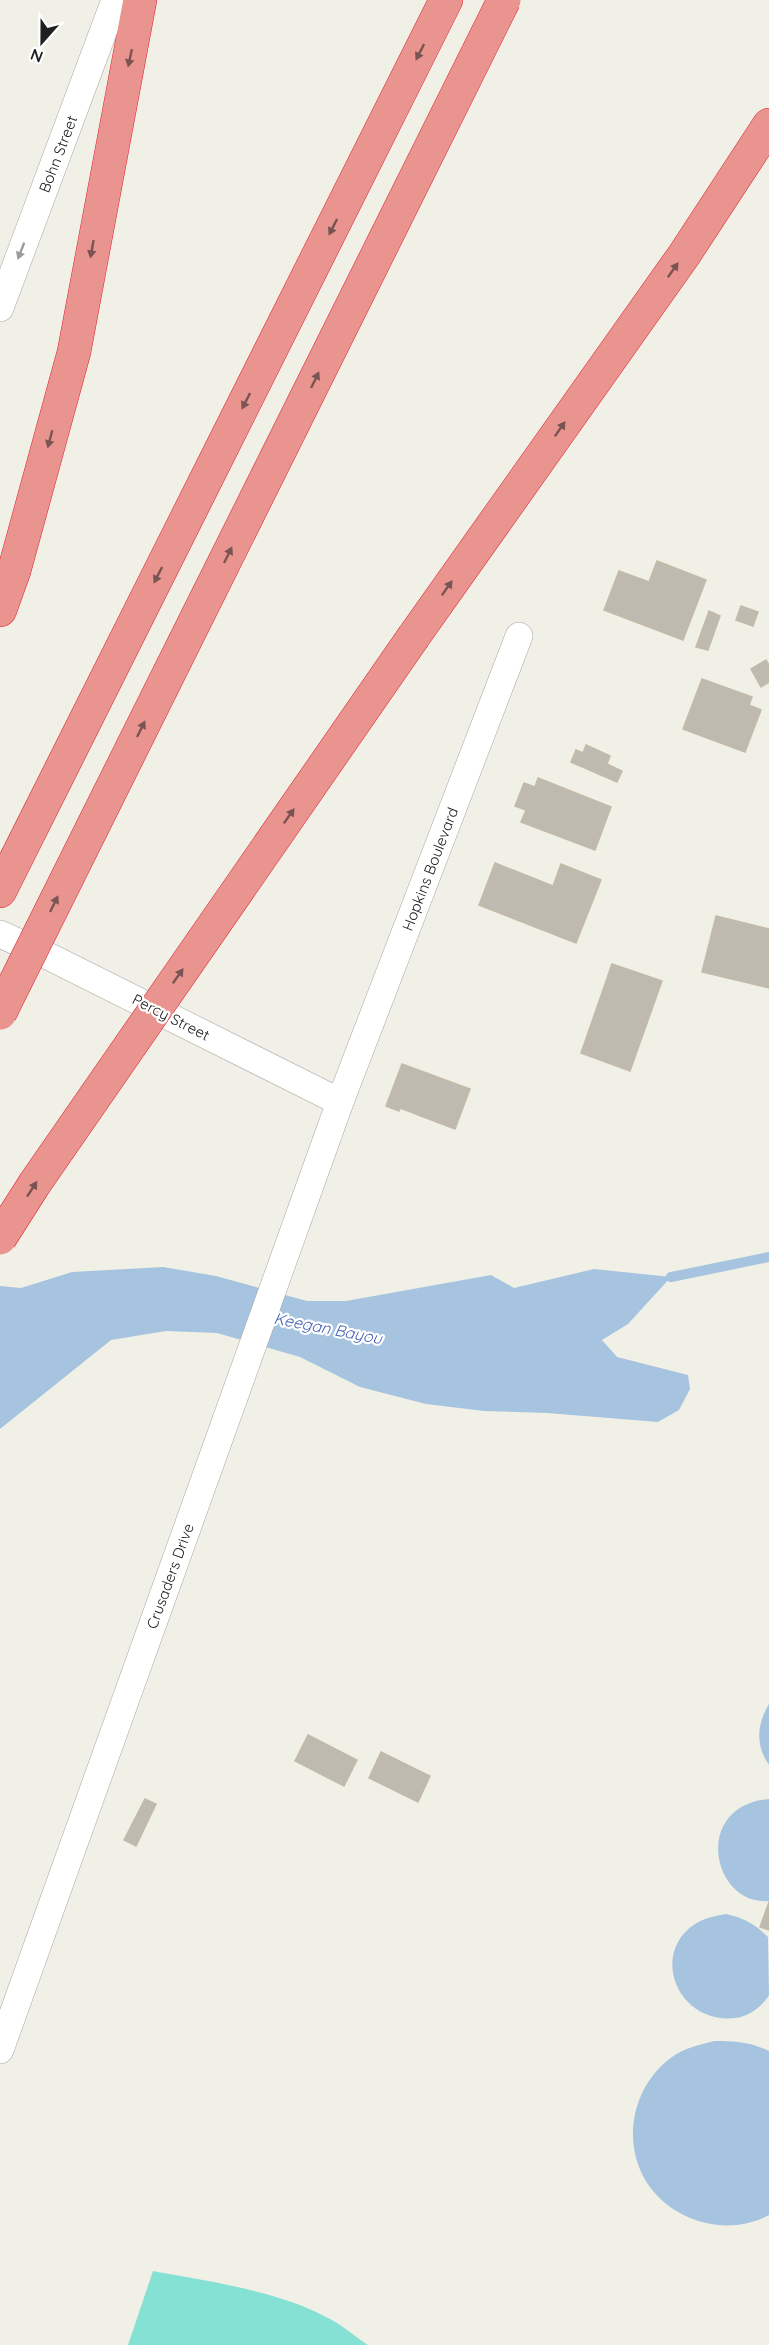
<svg xmlns="http://www.w3.org/2000/svg" width="769" height="2345" viewBox="0 0 769 2345" font-family="Quicksand,sans-serif">
<style>
.pitch{fill:#84e1d4}
.water{fill:#a6c4df}
.lines{fill:none;stroke-linecap:round;stroke-linejoin:round}
.stream{stroke:#a6c4df;stroke-width:10}
.building{fill:#bebab0;stroke:#c3bba8;stroke-width:1.5}
.street-casing{stroke:#a7a7a7;stroke-width:28}
.highway-casing{stroke:#df2434;stroke-width:34}
.street{stroke:#fff;stroke-width:27}
.highway{stroke:#e9948e;stroke-width:33}
.highway-bridge-casing{stroke:#df2434;stroke-width:34;stroke-linecap:butt}
.highway-bridge{stroke:#e9948e;stroke-width:33}
.oneway{fill:#7a5452}
.oneway2{fill:#9b9b9b}
.labels{text-anchor:middle;dominant-baseline:central;stroke-width:4.5;stroke-linejoin:round;paint-order:stroke}
.street-label{font-size:15px;fill:#202020;stroke:#fff}
.water-label{font-size:16px;font-style:italic;fill:#4a64b3;stroke:#fff}
</style>
<rect width="100%" height="100%" fill="#f1f0e7"/>
<path class="pitch" d="M153 2271C206 2281 279 2291 326 2317 341 2324 354 2336 368 2345H128Z"/>
<g class="water">
<polygon points="163,1267 216,1276 307,1301 346,1301 491,1275 514,1288 594,1269 671,1277 628,1324 602,1340 617,1357 688,1375 690,1389 679,1410 658,1422 547,1413 484,1411 426,1404 360,1387 300,1357 217,1333 166,1331 111,1340 0,1429 0,1286 21,1288 72,1272"/>
<path d="M769 1704V1765C755 1745 757 1724 769 1704Z"/>
<path d="M769 1799V1901C712 1906 691 1806 769 1799Z"/>
<path d="M726 1914C744 1918 755 1924 768 1937L769 1995C762 2007 749 2016 736 2018 678 2025 649 1954 695 1924 704 1918 715 1916 726 1914Z"/>
<path d="M714 2041C734 2041 751 2042 769 2051V2215C726 2239 666 2220 643 2176 622 2135 635 2084 672 2057 684 2048 699 2045 714 2041Z"/>
</g>
<g class="lines">
<polyline class="stream" points="671,1277 769,1257"/>
</g>
<g class="building">
<polygon points="657,561 706,580 683,640 604,610 619,571 649,582"/>
<polygon points="741,606 758,612 753,626 736,620"/>
<polygon points="709,611 720,616 708,650 696,647"/>
<polygon points="766,660 769,665 769,682 761,687 751,669"/>
<polygon points="702,679 752,697 749,705 761,710 745,752 683,729"/>
<polygon points="586,745 610,756 607,764 622,771 617,782 571,762 576,750 583,753"/>
<polygon points="538,778 611,807 595,850 521,822 526,810 515,806 524,783 535,787"/>
<polygon points="495,863 553,886 561,864 601,880 576,943 479,905"/>
<polygon points="716,916 769,929 769,988 702,972"/>
<polygon points="612,964 662,981 630,1071 581,1053"/>
<polygon points="402,1064 470,1089 455,1129 400,1108 399,1111 386,1106"/>
<polygon points="308,1735 357,1760 344,1786 295,1761"/>
<polygon points="381,1752 430,1776 418,1802 369,1778"/>
<polygon points="145,1799 156,1804 136,1846 124,1840"/>
<polygon points="769,1902 769,1930 760,1927"/>
</g>
<g class="lines">
<g class="street-casing">
<g id="street">
<polyline points="0,308 115,0"/>
<polyline points="0,934 44,954 340,1102"/>
<polyline points="0,2050 340,1102 519,636"/>
</g>
</g>
<g class="highway-casing">
<g id="highway">
<polyline points="0,610 14,571 74,352 140,0"/>
<polyline points="414,636 684,255 769,125"/>
<polyline points="0,891 446,0"/>
</g>
</g>
<use href="#street" class="street"/>
<use href="#highway" class="highway"/>
<g class="highway-bridge-casing">
<g id="highway-bridge">
<polyline points="0,1013 504,0"/>
<polyline points="0,1238 35,1183 414,636"/>
</g>
</g>
<use href="#highway-bridge" class="highway-bridge"/>
</g>
<defs><path id="oneway-solid" d="M-6-.8H1V-3.2L6.5 0L1 3.2V.8H-6Z" transform="scale(1.5)"/></defs>
<g class="oneway">
<use href="#oneway-solid" transform="translate(420 52) rotate(117)"/>
<use href="#oneway-solid" transform="translate(130 58) rotate(102)"/>
<use href="#oneway-solid" transform="translate(333 227) rotate(117)"/>
<use href="#oneway-solid" transform="translate(92 249) rotate(100)"/>
<use href="#oneway-solid" transform="translate(673 270) rotate(-55)"/>
<use href="#oneway-solid" transform="translate(315 380) rotate(-64)"/>
<use href="#oneway-solid" transform="translate(246 401) rotate(117)"/>
<use href="#oneway-solid" transform="translate(560 429) rotate(-55)"/>
<use href="#oneway-solid" transform="translate(50 439) rotate(105)"/>
<use href="#oneway-solid" transform="translate(228 555) rotate(-64)"/>
<use href="#oneway-solid" transform="translate(158 575) rotate(117)"/>
<use href="#oneway-solid" transform="translate(447 588) rotate(-55)"/>
<use href="#oneway-solid" transform="translate(141 729) rotate(-64)"/>
<use href="#oneway-solid" transform="translate(289 816) rotate(-55)"/>
<use href="#oneway-solid" transform="translate(54 904) rotate(-64)"/>
<use href="#oneway-solid" transform="translate(178 976) rotate(-55)"/>
<use href="#oneway-solid" transform="translate(32 1189) rotate(-57)"/>
</g>
<use class="oneway2" href="#oneway-solid" transform="translate(21 251) rotate(111)"/>
<g class="labels">
<g class="street-label">
<text transform="translate(58 154) rotate(-69)">Bohn Street</text>
<text transform="translate(430 869) rotate(-69)">Hopkins Boulevard</text>
<text transform="translate(171 1017) rotate(27)">Percy Street</text>
<text transform="translate(170 1576) rotate(-70)">Crusaders Drive</text>
</g>
<g class="water-label">
<text transform="translate(328 1328) rotate(11)">Keegan Bayou</text>
</g>
</g>
<g transform="translate(42 42) rotate(201)" stroke="#ffffff" stroke-width="4.5" paint-order="stroke">
<path d="M0-4.5L10 22L0 15L-10 22Z" fill="#202020"/>
<text y="-9" font-size="16" font-weight="bold" text-anchor="middle" fill="#202020">N</text>
</g>
</svg>
